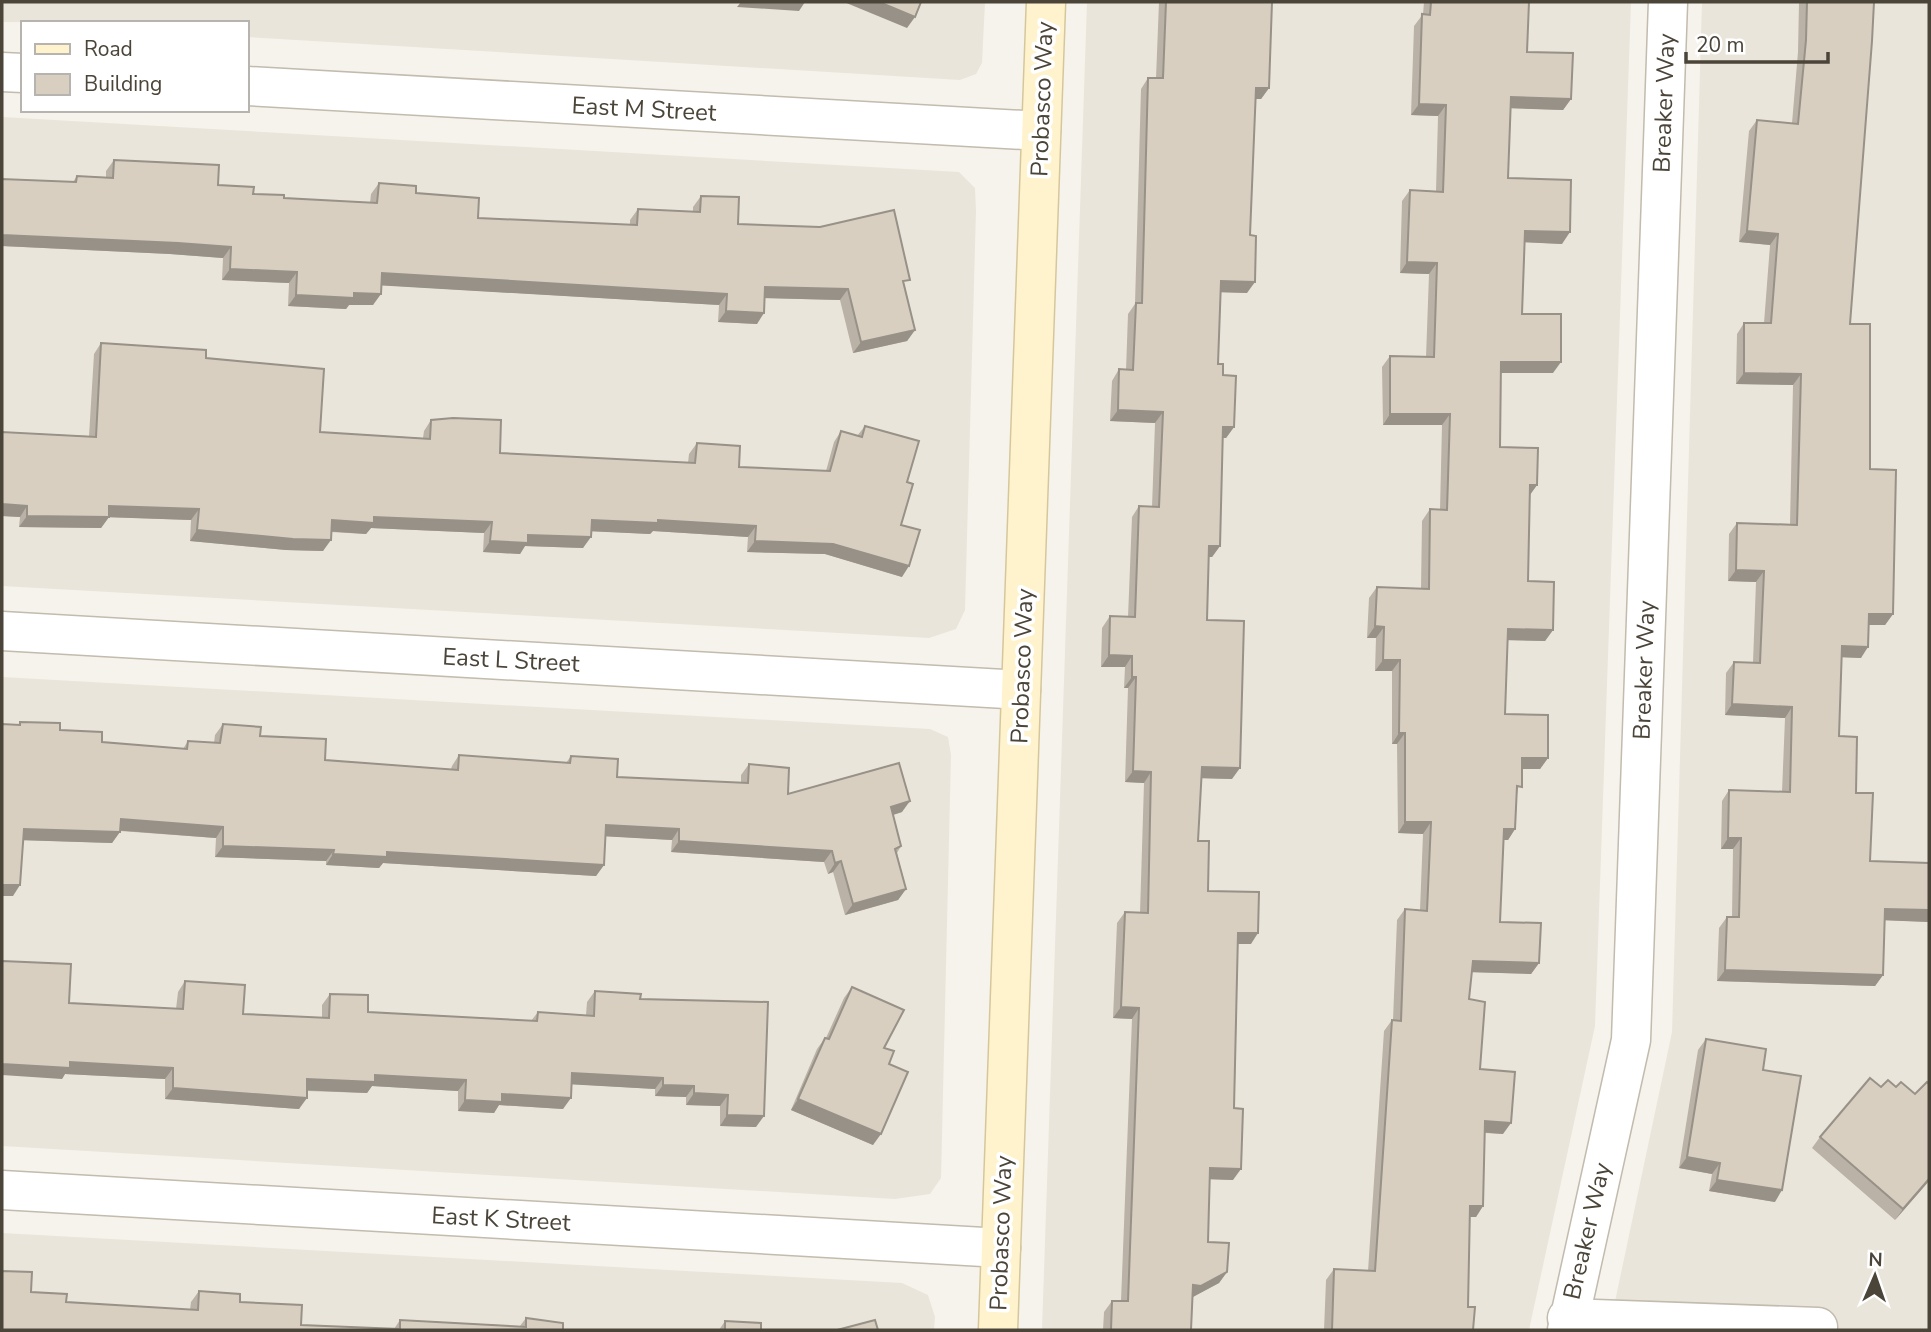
<svg xmlns="http://www.w3.org/2000/svg" width="1931" height="1332" viewBox="0 0 1931 1332" font-family="'Nunito Sans',sans-serif">
<style>
.residential{fill:#eae5da}
.lines{fill:none;stroke-linecap:round;stroke-linejoin:round}
.street-casing{stroke:#c2bbae;stroke-width:41}
.secondary-casing{stroke:#d6c79b;stroke-width:41}
.street{stroke:#fff;stroke-width:38}
.secondary{stroke:#fff3cd;stroke-width:38}
.wall{fill:#bab2a6}
.shaded-wall{fill:#979187}
.building{fill:#d8cfc1;stroke:#979187;stroke-width:2}
.labels{text-anchor:middle;dominant-baseline:central;stroke-width:7;stroke-linejoin:round;paint-order:stroke}
.street-label{font-size:24px;fill:#4b4439;stroke:#fff}
</style>
<rect width="100%" height="100%" fill="#f6f3ec"/>
<g class="residential">
<polygon points="2,2 985,2 982,63 976,74 960,80 247,37 247,23 2,22"/>
<polygon points="1087,2 1631,2 1595,1026 1529,1330 1042,1330"/>
<polygon points="1702,2 1929,2 1929,1330 1609,1330 1672,1032"/>
<polygon points="2,117 959,172 975,188 976,211 965,610 956,629 929,638 2,586"/>
<polygon points="2,677 930,729 948,737 951,755 941,1178 930,1194 895,1199 2,1146"/>
<polygon points="2,1233 902,1283 928,1295 935,1317 934,1330 2,1330"/>
</g>
<g class="lines">
<g class="street-casing">
<g id="street">
<polyline points="2,72 23,73"/>
<polyline points="247,86 1041,131"/>
<polyline points="2,631 1021,690"/>
<polyline points="2,1190 1001,1248"/>
<polyline points="1567,1318 1818,1327"/>
<polyline points="1567,1330 1631,1040 1668,2"/>
</g>
</g>
<g class="secondary-casing">
<polyline id="secondary" points="998,1330 1046,2"/>
</g>
<use href="#street" class="street"/>
<use href="#secondary" class="secondary"/>
</g>
<g class="wall">
<polygon points="1159,2 1272,2 1269,88 1261,99 1255,99 1247,293 1220,292 1218,364 1223,375 1234,427 1226,438 1223,438 1220,546 1212,557 1208,557 1207,620 1232,779 1201,778 1198,841 1208,891 1251,944 1238,944 1233,1180 1210,1179 1208,1242 1227,1272 1219,1283 1192,1297 1191,1330 1103,1330 1104,1312 1112,1301 1121,1301 1132,1019 1113,1018 1117,923 1125,912 1140,913 1144,783 1125,782 1128,688 1124,688 1125,667 1101,667 1102,628 1110,616 1128,617 1132,517 1139,506 1152,507 1155,423 1110,421 1112,381 1119,369 1126,370 1128,314 1135,304 1141,89 1148,78 1156,78"/>
<polygon points="1424,2 1529,2 1527,52 1571,99 1563,110 1511,108 1508,178 1562,244 1525,242 1522,314 1553,373 1501,373 1500,447 1537,485 1530,495 1528,581 1553,630 1545,641 1507,640 1505,714 1548,758 1540,769 1522,769 1517,794 1515,829 1508,840 1504,840 1500,922 1539,963 1531,974 1472,972 1469,999 1480,1069 1503,1134 1485,1133 1483,1206 1476,1217 1470,1217 1468,1307 1473,1330 1324,1330 1326,1280 1334,1269 1368,1271 1384,1031 1392,1020 1393,1020 1397,920 1405,909 1420,910 1423,834 1398,833 1397,744 1392,744 1392,671 1375,671 1376,638 1367,638 1369,598 1377,587 1421,589 1422,521 1430,509 1440,510 1442,425 1383,425 1382,367 1390,356 1426,357 1429,274 1400,273 1402,201 1410,190 1436,191 1438,116 1411,115 1414,26 1423,14"/>
<polygon points="1799,2 1874,2 1850,324 1870,469 1893,614 1885,625 1869,625 1861,658 1842,657 1839,736 1856,793 1870,861 1929,863 1929,922 1885,920 1883,975 1875,986 1717,981 1719,928 1727,917 1732,917 1733,849 1721,849 1722,801 1729,790 1782,792 1785,718 1725,715 1726,673 1734,662 1753,662 1756,582 1728,581 1729,534 1737,523 1790,524 1793,385 1736,384 1737,334 1744,323 1764,323 1770,245 1739,242 1749,131 1757,120 1792,123 1798,52"/>
<polygon points="114,160 253,194 284,198 370,203 371,194 379,183 416,193 478,218 630,225 630,220 638,209 693,212 693,207 701,196 738,224 905,287 915,330 907,341 853,353 840,300 765,298 757,324 718,322 719,305 381,285 373,305 349,305 346,309 288,306 289,283 222,280 223,258 170,254 2,246 2,179 73,182 77,176 106,177 106,171"/>
<polygon points="101,343 206,358 320,432 423,438 424,431 431,420 500,453 688,463 689,454 697,443 739,467 826,471 834,442 841,431 857,436 865,426 907,482 901,525 902,577 825,554 747,552 748,537 653,531 650,534 591,531 583,548 525,546 520,554 483,552 484,533 371,528 366,534 331,532 323,551 286,550 190,541 191,520 109,517 101,528 19,527 20,517 2,516 2,432 89,436 94,354"/>
<polygon points="20,722 60,730 102,742 183,749 188,741 214,743 215,735 223,724 260,736 325,760 451,769 452,766 459,755 566,763 571,756 617,777 741,783 741,775 749,764 788,794 902,812 893,815 901,846 897,853 906,889 898,900 845,915 833,872 828,874 824,862 671,852 672,840 606,836 604,865 596,876 383,863 379,868 326,865 326,861 215,857 216,838 120,831 112,843 23,840 13,896 18,725"/>
<polygon points="185,981 243,1014 322,1018 322,1005 330,994 368,1012 531,1021 538,1012 586,1015 587,1002 595,991 640,999 756,1127 720,1126 720,1106 686,1105 686,1097 655,1096 655,1089 572,1084 563,1109 499,1105 494,1113 458,1111 458,1091 372,1086 367,1093 307,1091 299,1109 165,1099 165,1079 65,1074 62,1079 69,1003 176,1009 178,992"/>
<polygon points="852,987 884,1048 889,1064 873,1145 791,1110 817,1049 825,1038 826,1038 844,998"/>
<polygon points="1706,1039 1763,1070 1775,1202 1709,1191 1712,1174 1679,1168 1698,1050"/>
<polygon points="1929,1084 1929,1181 1895,1220 1812,1148 1820,1137 1881,1087 1896,1087 1915,1094"/>
<polygon points="199,1291 240,1302 301,1325 394,1329 400,1320 520,1326 526,1318 563,1330 2,1330 31,1292 66,1302 190,1310 191,1302"/>
<polygon points="725,1321 761,1330 719,1330"/>
</g>
<g class="shaded-wall">
<polygon points="741,2 805,2 799,11 737,7"/>
<polygon points="844,2 879,2 915,17 907,28"/>
<polygon points="1256,88 1269,88 1261,99 1248,99"/>
<polygon points="1511,97 1571,99 1563,110 1503,108"/>
<polygon points="1419,104 1446,105 1438,116 1411,115"/>
<polygon points="1525,231 1570,232 1562,244 1518,242"/>
<polygon points="1747,231 1778,234 1770,245 1739,242"/>
<polygon points="2,235 178,243 231,247 223,258 170,254 2,246"/>
<polygon points="1407,262 1437,263 1429,274 1400,273"/>
<polygon points="230,269 297,272 289,283 222,280"/>
<polygon points="382,273 727,294 719,305 374,285"/>
<polygon points="1221,281 1255,282 1247,293 1213,292"/>
<polygon points="765,287 848,289 840,300 758,298"/>
<polygon points="354,293 381,294 373,305 349,305 346,309 288,306 296,295"/>
<polygon points="726,311 764,313 757,324 718,322"/>
<polygon points="915,330 907,341 853,353 861,342"/>
<polygon points="1501,362 1561,362 1553,373 1494,373"/>
<polygon points="1744,373 1801,374 1793,385 1736,384"/>
<polygon points="1118,410 1163,412 1155,423 1110,421"/>
<polygon points="1390,414 1450,414 1442,425 1383,425"/>
<polygon points="1223,427 1234,427 1226,438 1216,438"/>
<polygon points="1530,485 1537,485 1529,496"/>
<polygon points="2,504 27,506 20,517 2,516"/>
<polygon points="109,506 199,509 191,520 102,517"/>
<polygon points="27,516 109,517 101,528 19,527"/>
<polygon points="374,517 492,522 484,533 371,528 366,534 324,531 332,520"/>
<polygon points="592,520 658,520 756,526 748,537 653,531 650,534 585,531"/>
<polygon points="197,530 331,540 323,551 286,550 190,541"/>
<polygon points="528,535 591,537 583,548 525,546 520,554 483,552 490,541"/>
<polygon points="755,541 833,544 909,566 902,577 825,554 747,552"/>
<polygon points="1209,546 1220,546 1212,557 1201,557"/>
<polygon points="1736,570 1764,571 1756,582 1728,581"/>
<polygon points="1869,614 1893,614 1885,625 1862,625"/>
<polygon points="1375,626 1384,627 1376,638 1367,638"/>
<polygon points="1508,629 1553,630 1545,641 1500,640"/>
<polygon points="1842,646 1868,647 1861,658 1835,657"/>
<polygon points="1109,655 1132,656 1125,667 1101,667"/>
<polygon points="1383,660 1400,660 1392,671 1375,671"/>
<polygon points="1132,677 1136,677 1128,688 1124,688"/>
<polygon points="1732,704 1792,707 1785,718 1725,715"/>
<polygon points="1399,733 1405,733 1397,744 1392,744"/>
<polygon points="1522,758 1548,758 1540,769 1514,769"/>
<polygon points="1202,767 1240,768 1232,779 1194,778"/>
<polygon points="1133,771 1151,772 1144,783 1125,782"/>
<polygon points="910,801 902,812 883,818 891,807"/>
<polygon points="121,819 223,827 216,838 113,830"/>
<polygon points="1405,822 1431,822 1423,834 1398,833"/>
<polygon points="606,825 679,829 672,840 599,836"/>
<polygon points="24,829 120,832 112,843 16,840"/>
<polygon points="1504,829 1515,829 1508,840 1496,840"/>
<polygon points="1728,838 1741,838 1733,849 1721,849"/>
<polygon points="679,841 832,851 824,862 671,852"/>
<polygon points="223,846 334,850 326,861 215,857"/>
<polygon points="387,852 604,865 596,876 383,863 379,868 326,865 333,854"/>
<polygon points="841,861 833,872 828,874 835,863"/>
<polygon points="2,885 20,885 13,896 2,896"/>
<polygon points="906,889 898,900 845,915 853,904"/>
<polygon points="1885,909 1929,910 1929,922 1877,920"/>
<polygon points="1238,933 1258,933 1251,944 1230,944"/>
<polygon points="1473,961 1539,963 1531,974 1465,972"/>
<polygon points="1725,970 1883,975 1875,986 1717,981"/>
<polygon points="1121,1007 1139,1008 1132,1019 1113,1018"/>
<polygon points="70,1062 173,1068 165,1079 65,1074 62,1079 2,1075 2,1064"/>
<polygon points="572,1073 663,1078 655,1089 565,1084"/>
<polygon points="375,1075 466,1080 458,1091 372,1086 367,1093 300,1090 307,1079"/>
<polygon points="663,1085 694,1086 686,1097 655,1096"/>
<polygon points="173,1088 307,1098 299,1109 165,1099"/>
<polygon points="694,1093 728,1095 720,1106 686,1105"/>
<polygon points="502,1094 571,1098 563,1109 499,1105 494,1113 458,1111 465,1100"/>
<polygon points="798,1099 881,1134 873,1145 791,1110"/>
<polygon points="727,1115 764,1116 756,1127 720,1126"/>
<polygon points="1485,1121 1511,1123 1503,1134 1478,1132"/>
<polygon points="1687,1157 1720,1163 1712,1174 1679,1168"/>
<polygon points="1210,1168 1241,1169 1233,1180 1202,1179"/>
<polygon points="1929,1179 1929,1181 1895,1220 1903,1209"/>
<polygon points="1717,1180 1782,1190 1775,1202 1709,1191"/>
<polygon points="1470,1206 1483,1206 1476,1217 1462,1217"/>
<polygon points="1227,1272 1219,1283 1193,1297 1185,1296 1193,1285"/>
</g>
<g class="building">
<polygon points="879,2 921,2 915,17"/>
<polygon points="1166,2 1272,2 1269,88 1256,88 1250,235 1256,236 1255,282 1221,281 1218,364 1223,364 1223,375 1236,376 1234,427 1223,427 1220,546 1209,546 1207,620 1244,621 1240,768 1202,767 1198,841 1209,841 1208,891 1259,892 1258,933 1238,933 1234,1108 1243,1109 1241,1169 1210,1168 1208,1242 1229,1243 1227,1272 1201,1286 1193,1285 1191,1330 1111,1330 1112,1301 1128,1301 1139,1008 1121,1007 1125,912 1148,913 1151,772 1133,771 1136,677 1132,677 1132,656 1109,655 1110,616 1135,617 1139,506 1159,507 1163,412 1118,410 1119,369 1133,370 1136,303 1142,303 1148,78 1163,78"/>
<polygon points="1431,2 1529,2 1527,52 1573,53 1571,99 1511,97 1508,178 1571,180 1570,232 1525,231 1522,314 1561,314 1561,362 1501,362 1500,447 1538,448 1537,485 1530,485 1528,581 1554,582 1553,630 1508,629 1505,714 1548,715 1548,758 1522,758 1522,787 1517,786 1515,829 1504,829 1500,922 1541,923 1539,963 1473,961 1469,999 1485,1002 1480,1069 1515,1072 1511,1123 1485,1121 1483,1206 1470,1206 1468,1307 1475,1307 1473,1330 1332,1330 1334,1269 1375,1271 1392,1020 1401,1021 1405,909 1427,911 1431,822 1405,822 1405,733 1399,733 1400,660 1383,660 1384,627 1375,626 1377,587 1429,589 1430,509 1447,510 1450,414 1390,414 1390,356 1434,357 1437,263 1407,262 1410,190 1443,192 1446,105 1419,104 1422,14 1430,15"/>
<polygon points="1807,2 1874,2 1872,41 1850,324 1870,324 1870,469 1896,470 1893,614 1869,614 1868,647 1842,646 1839,736 1857,737 1856,793 1873,793 1870,861 1929,863 1929,910 1885,909 1883,975 1725,970 1727,917 1739,917 1741,838 1728,838 1729,790 1790,792 1792,707 1732,704 1734,662 1760,663 1764,571 1736,570 1737,523 1797,525 1801,374 1744,373 1744,323 1771,323 1778,234 1747,231 1757,120 1798,124 1806,40"/>
<polygon points="114,160 219,165 218,185 254,187 253,194 284,195 284,198 377,203 379,183 416,186 416,193 479,198 478,218 637,225 638,209 700,212 701,196 739,197 738,224 820,227 894,210 910,280 903,281 915,330 861,342 848,289 765,287 764,313 726,311 727,294 382,273 381,294 354,293 354,298 296,295 297,272 230,269 231,247 178,243 2,235 2,179 76,182 77,176 113,178"/>
<polygon points="101,343 206,350 206,358 324,369 320,432 430,439 431,420 453,418 501,420 500,453 695,463 697,443 740,446 739,467 830,471 841,431 862,437 865,426 919,441 907,482 913,484 901,525 920,530 909,566 833,544 755,541 756,526 658,520 658,523 592,520 591,537 528,535 528,543 490,541 492,522 374,517 374,523 332,520 331,540 293,539 197,530 199,509 109,506 109,517 27,516 27,506 2,504 2,432 96,437"/>
<polygon points="20,722 60,723 60,730 102,732 102,742 187,749 188,741 220,743 223,724 261,727 260,736 326,739 325,760 458,770 459,755 570,763 571,756 618,759 617,777 748,783 749,764 789,768 788,794 899,763 910,801 891,807 901,846 895,849 906,889 853,904 841,861 835,863 832,851 679,841 679,829 606,825 604,865 387,852 387,857 333,854 334,850 223,846 223,827 121,819 120,832 24,829 20,885 2,885 2,724 20,725"/>
<polygon points="2,961 71,964 69,1003 183,1009 185,981 245,985 243,1014 329,1018 330,994 368,995 368,1012 537,1021 538,1012 594,1016 595,991 641,994 640,999 768,1002 764,1116 727,1115 728,1095 694,1093 694,1086 663,1085 663,1078 572,1073 571,1098 502,1094 502,1102 465,1100 466,1080 375,1075 375,1082 307,1079 307,1098 173,1088 173,1068 70,1062 70,1068 2,1064"/>
<polygon points="852,987 904,1010 884,1048 894,1051 889,1064 908,1072 881,1134 798,1099 825,1038 829,1039"/>
<polygon points="1706,1039 1766,1049 1763,1070 1801,1076 1782,1190 1717,1180 1720,1163 1687,1157"/>
<polygon points="1870,1078 1881,1087 1888,1080 1896,1087 1901,1082 1915,1094 1927,1082 1929,1084 1929,1179 1903,1209 1820,1137"/>
<polygon points="2,1271 32,1272 31,1292 67,1294 66,1302 198,1310 199,1291 240,1294 240,1302 302,1305 301,1325 400,1329 400,1320 526,1327 526,1318 563,1323 563,1330 2,1330"/>
<polygon points="875,1320 878,1330 837,1330"/>
<polygon points="725,1321 761,1323 761,1330 725,1330"/>
</g>
<g class="labels">
<g class="street-label">
<text transform="translate(1042 99) rotate(-88)">Probasco Way</text>
<text transform="translate(1664 103) rotate(-88)">Breaker Way</text>
<text transform="translate(644 109) rotate(3)">East M Street</text>
<text transform="translate(511 660) rotate(3)">East L Street</text>
<text transform="translate(1022 666) rotate(-88)">Probasco Way</text>
<text transform="translate(1644 670) rotate(-88)">Breaker Way</text>
<text transform="translate(501 1219) rotate(3)">East K Street</text>
<text transform="translate(1587 1231) rotate(-77)">Breaker Way</text>
<text transform="translate(1001 1233) rotate(-88)">Probasco Way</text>
</g>
</g>
<rect width="1931" height="1332" fill="none" stroke="#4b4439" stroke-width="7"/>
<rect x="21" y="21" width="228" height="91" fill="#ffffff" stroke="#b7b4b0" stroke-width="2"/>
<rect x="35" y="44" width="35" height="10" fill="#fff3cd" stroke="#b7b4b0" stroke-width="2"/>
<text x="84" y="56" font-size="21" fill="#4b4439">Road</text>
<rect x="35" y="74" width="35" height="21" fill="#d8cfc1" stroke="#b7b4b0" stroke-width="2"/>
<text x="84" y="91" font-size="21" fill="#4b4439">Building</text>
<g transform="translate(1875 1276) rotate(2)" stroke="#ffffff" stroke-width="5" paint-order="stroke">
<path d="M0-5L12 26L0 18L-12 26Z" fill="#4b4439"/>
<text y="-10" font-size="19" font-weight="bold" text-anchor="middle" fill="#4b4439">N</text>
</g>
<path d="M1686 52v10h142v-10" fill="none" stroke="#4b4439" stroke-width="3.5"/>
<text x="1696" y="52" font-size="21" fill="#4b4439" stroke="#ffffff" stroke-width="5" paint-order="stroke">20 m</text>
</svg>
